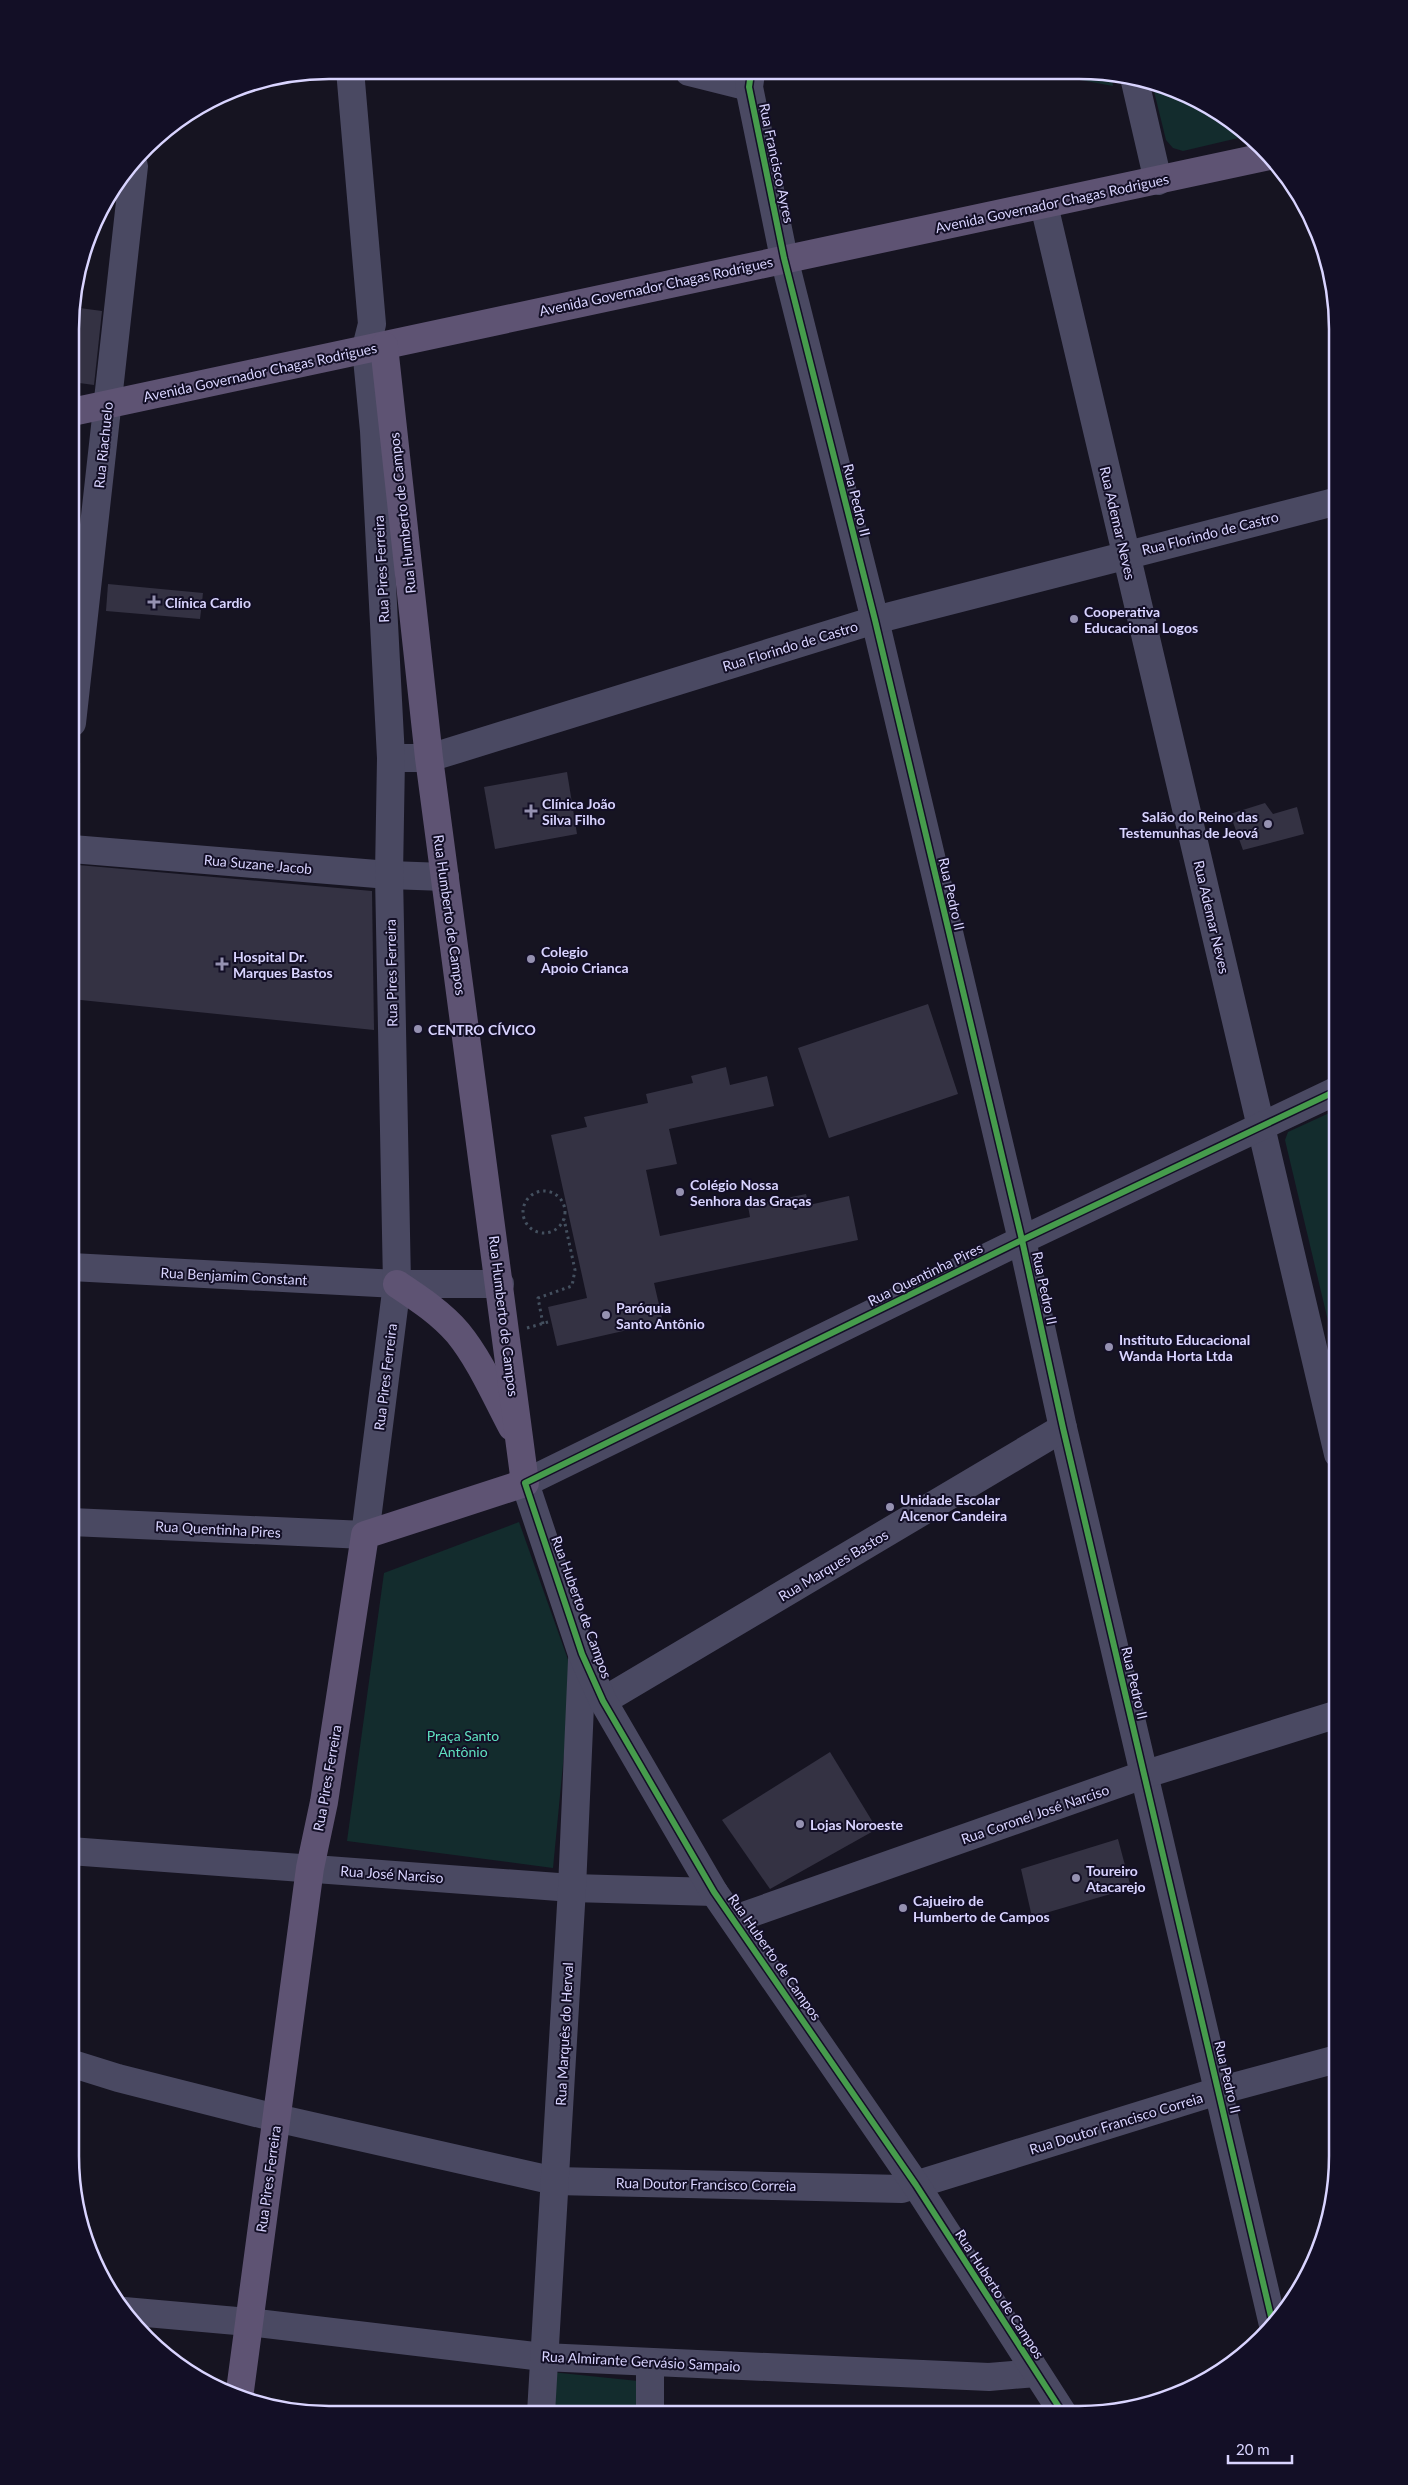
<svg xmlns="http://www.w3.org/2000/svg" width="1408" height="2485" viewBox="0 0 1408 2485" font-family="Lato,sans-serif">
<style>
.green{fill:#132c2d}
.building{fill:#343243}
.lines{fill:none;stroke-linecap:round;stroke-linejoin:round}
.path{stroke:#44505f;stroke-width:3;stroke-dasharray:2.5 4;stroke-linecap:butt}
.minor{stroke:#4a4962;stroke-width:28}
.major{stroke:#5e5373;stroke-width:28}
.cycleway-casing{stroke:#130f26;stroke-width:9}
.cycleway{stroke:#469c4c;stroke-width:6}
.poi-dot{fill:#9591b1;stroke:#130f26;stroke-width:2}
.labels{text-anchor:middle;dominant-baseline:central;stroke-width:4;stroke-linejoin:round;paint-order:stroke}
.street-label{font-size:14px;fill:#d9d4ff;stroke:#130f26}
.poi-label{font-size:14px;font-weight:bold;fill:#d9d4ff;stroke:#130f26;text-anchor:start}
.park-label{font-size:14px;fill:#5fe0c0;stroke:#130f26}
.rim{fill:none;stroke:#d9d4ff;stroke-width:2.5}
</style>
<rect width="100%" height="100%" fill="#161421"/>
<g class="green">
<polygon points="1048,74 1111,75 1113,86"/>
<polygon points="1152,83 1193,97 1251,135 1183,151 1173,148 1166,140"/>
<polygon points="1338,1109 1338,1363 1285,1140 1288,1132"/>
<polygon points="519,1522 572,1671 553,1868 347,1841 384,1573"/>
<polygon points="551,2372 638,2381 637,2414 549,2413"/>
</g>
<g class="building">
<polygon points="72,307 102,311 94,385 72,382"/>
<polygon points="108,584 203,593 200,619 106,611"/>
<polygon points="567,772 577,834 495,849 484,787"/>
<polygon points="1265,803 1273,814 1297,807 1304,834 1243,850 1230,814"/>
<polygon points="78,865 372,891 374,1030 71,999 71,929"/>
<polygon points="928,1004 958,1094 829,1138 798,1048"/>
<polygon points="726,1067 730,1085 767,1076 774,1106 669,1129 677,1164 646,1170 660,1236 750,1217 748,1206 806,1194 809,1205 849,1196 858,1240 654,1283 663,1322 557,1346 548,1307 587,1298 551,1135 587,1127 584,1117 648,1103 646,1094 693,1083 691,1076"/>
<polygon points="830,1752 877,1829 770,1889 722,1820"/>
<polygon points="1118,1839 1131,1888 1032,1917 1021,1869"/>
</g>
<g class="lines">
<g class="path">
<circle cx="544" cy="1212" r="21"/>
<polyline points="543,1324 538,1298 572,1286 575,1270 564,1219"/>
<polyline points="527,1328 548,1322"/>
</g>
<g class="minor">
<polyline points="689,72 749,87"/>
<polyline points="751,73 749,87 784,258 875,620 1022,1240 1063,1428 1273,2325"/>
<polyline points="1134,77 1158,181"/>
<polyline points="1044,205 1338,1454"/>
<polyline points="72,723 134,166"/>
<polyline points="391,758 429,758 875,620 1338,501"/>
<polyline points="72,849 389,875 445,877"/>
<polyline points="71,1267 397,1284 500,1284"/>
<polyline points="71,1522 365,1535 397,1284 389,875 391,758 374,431 366,348 372,324 350,70"/>
<polyline points="603,1701 1063,1428"/>
<polyline points="70,1851 572,1888 714,1892"/>
<polyline points="735,1919 1143,1775 1338,1714"/>
<polyline points="70,2063 118,2078 276,2118 555,2181 902,2189 1218,2091 1337,2059"/>
<polyline points="124,2311 248,2322 543,2357 989,2377 1036,2373"/>
<polyline points="541,2413 572,1888 582,1660"/>
<polyline points="650,2414 650,2362"/>
<polyline points="1064,2415 916,2185 714,1892 603,1701 582,1654 525,1483 1022,1240 1338,1090"/>
</g>
<g class="major">
<polyline points="72,412 1269,156"/>
<path d="M397 1284C418 1298 441 1313 458 1333 480 1360 495 1395 512 1427"/>
<polyline points="239,2398 310,1868 324,1802 365,1535 525,1483 429,758 384,346"/>
</g>
<g class="cycleway-casing">
<g id="cycleway">
<polyline points="751,73 749,87 784,258 875,620 1022,1240 1063,1428 1273,2325"/>
<polyline points="1064,2415 916,2185 714,1892 603,1701 582,1654 525,1483 1022,1240 1338,1090"/>
</g>
</g>
<use href="#cycleway" class="cycleway"/>
</g>
<g class="poi-dot">
<path d="M151.5 594.5h5v5h5v5h-5v5h-5v-5h-5v-5h5z"/>
<circle cx="1074" cy="619" r="5"/>
<path d="M528.5 803.5h5v5h5v5h-5v5h-5v-5h-5v-5h5z"/>
<circle cx="1268" cy="824" r="5"/>
<circle cx="531" cy="959" r="5"/>
<path d="M219.5 956.5h5v5h5v5h-5v5h-5v-5h-5v-5h5z"/>
<circle cx="418" cy="1029" r="5"/>
<circle cx="680" cy="1192" r="5"/>
<circle cx="606" cy="1315" r="5"/>
<circle cx="1109" cy="1347" r="5"/>
<circle cx="890" cy="1507" r="5"/>
<circle cx="800" cy="1824" r="5"/>
<circle cx="1076" cy="1878" r="5"/>
<circle cx="903" cy="1908" r="5"/>
</g>
<g class="labels">
<g class="street-label">
<text transform="translate(777 163) rotate(78)">Rua Francisco Ayres</text>
<text transform="translate(1052 203) rotate(-12)">Avenida Governador Chagas Rodrigues</text>
<text transform="translate(656 286) rotate(-12)">Avenida Governador Chagas Rodrigues</text>
<text transform="translate(260 372) rotate(-12)">Avenida Governador Chagas Rodrigues</text>
<text transform="translate(103 445) rotate(-84)">Rua Riachuelo</text>
<text transform="translate(857 500) rotate(76)">Rua Pedro II</text>
<text transform="translate(402 513) rotate(-96)">Rua Humberto de Campos</text>
<text transform="translate(1118 523) rotate(77)">Rua Ademar Neves</text>
<text transform="translate(1210 533) rotate(-14)">Rua Florindo de Castro</text>
<text transform="translate(381 569) rotate(-93)">Rua Pires Ferreira</text>
<text transform="translate(790 646) rotate(-17)">Rua Florindo de Castro</text>
<text transform="translate(258 864) rotate(5)">Rua Suzane Jacob</text>
<text transform="translate(952 894) rotate(77)">Rua Pedro II</text>
<text transform="translate(450 915) rotate(82)">Rua Humberto de Campos</text>
<text transform="translate(1212 917) rotate(77)">Rua Ademar Neves</text>
<text transform="translate(391 973) rotate(-91)">Rua Pires Ferreira</text>
<text transform="translate(925 1274) rotate(-26)">Rua Quentinha Pires</text>
<text transform="translate(234 1276) rotate(3)">Rua Benjamim Constant</text>
<text transform="translate(1045 1288) rotate(78)">Rua Pedro II</text>
<text transform="translate(504 1316) rotate(83)">Rua Humberto de Campos</text>
<text transform="translate(385 1377) rotate(-83)">Rua Pires Ferreira</text>
<text transform="translate(218 1529) rotate(3)">Rua Quentinha Pires</text>
<text transform="translate(833 1565) rotate(-31)">Rua Marques Bastos</text>
<text transform="translate(582 1607) rotate(70)">Rua Huberto de Campos</text>
<text transform="translate(1135 1683) rotate(77)">Rua Pedro II</text>
<text transform="translate(327 1778) rotate(-80)">Rua Pires Ferreira</text>
<text transform="translate(1035 1814) rotate(-19)">Rua Coronel José Narciso</text>
<text transform="translate(392 1874) rotate(4)">Rua José Narciso</text>
<text transform="translate(775 1957) rotate(55)">Rua Huberto de Campos</text>
<text transform="translate(564 2034) rotate(-87)">Rua Marquês do Herval</text>
<text transform="translate(1228 2077) rotate(77)">Rua Pedro II</text>
<text transform="translate(1116 2123) rotate(-17)">Rua Doutor Francisco Correia</text>
<text transform="translate(268 2179) rotate(-82)">Rua Pires Ferreira</text>
<text transform="translate(706 2184) rotate(1)">Rua Doutor Francisco Correia</text>
<text transform="translate(1000 2294) rotate(57)">Rua Huberto de Campos</text>
<text transform="translate(641 2361) rotate(3)">Rua Almirante Gervásio Sampaio</text>
</g>
<g class="poi-label">
<text x="165" y="602">Clínica Cardio</text>
<text x="1084" y="611">Cooperativa<tspan x="1084" dy="16">Educacional Logos</tspan></text>
<text x="542" y="803">Clínica João<tspan x="542" dy="16">Silva Filho</tspan></text>
<text x="1258" y="816" text-anchor="end">Salão do Reino das<tspan x="1258" dy="16">Testemunhas de Jeová</tspan></text>
<text x="541" y="951">Colegio<tspan x="541" dy="16">Apoio Crianca</tspan></text>
<text x="233" y="956">Hospital Dr.<tspan x="233" dy="16">Marques Bastos</tspan></text>
<text x="428" y="1029">CENTRO CÍVICO</text>
<text x="690" y="1184">Colégio Nossa<tspan x="690" dy="16">Senhora das Graças</tspan></text>
<text x="616" y="1307">Paróquia<tspan x="616" dy="16">Santo Antônio</tspan></text>
<text x="1119" y="1339">Instituto Educacional<tspan x="1119" dy="16">Wanda Horta Ltda</tspan></text>
<text x="900" y="1499">Unidade Escolar<tspan x="900" dy="16">Alcenor Candeira</tspan></text>
<text x="810" y="1824">Lojas Noroeste</text>
<text x="1086" y="1870">Toureiro<tspan x="1086" dy="16">Atacarejo</tspan></text>
<text x="913" y="1900">Cajueiro de<tspan x="913" dy="16">Humberto de Campos</tspan></text>
</g>
<g class="park-label">
<text x="463" y="1735">Praça Santo<tspan x="463" dy="16">Antônio</tspan></text>
</g>
</g>
<path d="M0 0H1408V2485H0ZM329 79H1079A250 250 0 0 1 1329 329V2156A250 250 0 0 1 1079 2406H329A250 250 0 0 1 79 2156V329A250 250 0 0 1 329 79Z" fill="#130f26" fill-rule="evenodd"/>
<path class="rim" d="M329 79H1079A250 250 0 0 1 1329 329V2156A250 250 0 0 1 1079 2406H329A250 250 0 0 1 79 2156V329A250 250 0 0 1 329 79Z"/>
<path d="M1228 2455v8h64v-8" fill="none" stroke="#d9d4ff" stroke-width="2.5"/>
<text x="1236" y="2455" font-size="15" fill="#d9d4ff" stroke="#130f26" stroke-width="4" paint-order="stroke">20 m</text>
</svg>
